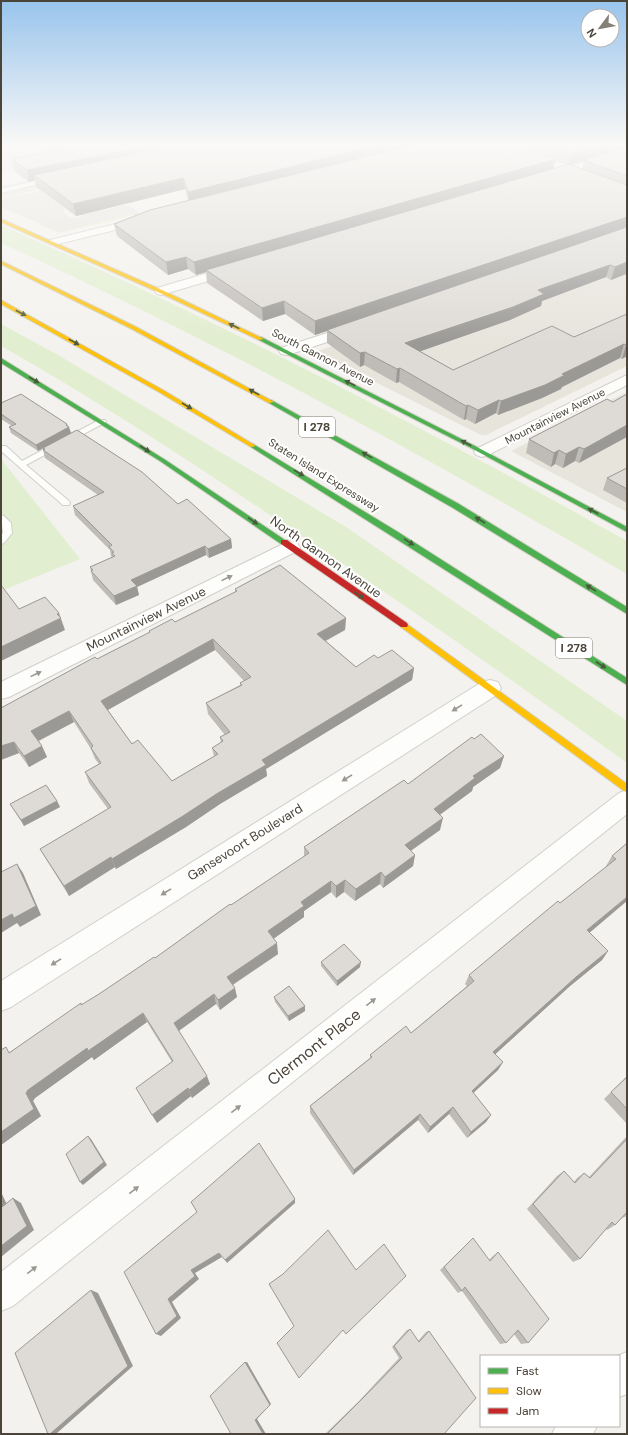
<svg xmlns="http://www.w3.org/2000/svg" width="628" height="1435" viewBox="0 0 628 1435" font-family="'DM Sans',sans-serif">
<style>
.residential{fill:#e7e4dc}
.green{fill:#e1eecf}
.parking{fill:#e6e3df}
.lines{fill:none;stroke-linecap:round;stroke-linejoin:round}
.lane-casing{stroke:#d2d0cb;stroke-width:2}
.street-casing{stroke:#d2d0cb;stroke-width:2}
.fast-casing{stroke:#d3cfc5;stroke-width:2}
.slow-casing{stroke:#d3cfc5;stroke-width:2}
.jam-casing{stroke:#d3cfc5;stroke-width:2}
.lane{fill:#fdfdfc;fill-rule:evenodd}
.street{fill:#fdfdfc;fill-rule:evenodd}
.fast{fill:#4caf50;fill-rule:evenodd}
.slow{fill:#ffc107;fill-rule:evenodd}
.jam{fill:#c62828;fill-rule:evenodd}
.wall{fill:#bfbcb8;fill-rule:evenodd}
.shaded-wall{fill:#9b9996}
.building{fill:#dedbd6;stroke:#9b9996;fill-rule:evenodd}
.oneway{fill:#4b593e}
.oneway2{fill:#9b9791}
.labels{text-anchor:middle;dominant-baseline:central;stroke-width:4;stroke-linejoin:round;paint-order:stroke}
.far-street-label{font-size:11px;fill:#4b4439;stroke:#fff}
.shield{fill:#fff;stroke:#817c74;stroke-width:1}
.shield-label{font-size:12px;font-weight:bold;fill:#4b4439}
.street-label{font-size:13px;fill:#4b4439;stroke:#fff}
.near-street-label{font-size:16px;fill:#4b4439;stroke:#fff}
</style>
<rect width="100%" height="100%" fill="#f4f2ee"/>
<g class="residential">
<polygon points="627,241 627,366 486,435 481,435 315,352"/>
<polygon points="627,392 627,512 511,451"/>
</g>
<g class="green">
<polygon points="127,211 134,215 60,233 38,224 41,224 61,231 129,214"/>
<path d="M1 225C215 319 423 427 627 541V574C423 455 216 341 1 243Z"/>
<path d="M1 324 58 355 346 527 627 721V763C510 678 391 595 270 515 182 456 93 398 1 346Z"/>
<polygon points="1,459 80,559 1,591"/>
</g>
<g class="parking">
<polygon points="17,144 76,144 105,162 75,181 1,198 1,186 39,178 74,156 1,172 1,147"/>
<polygon points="40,191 64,208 64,213 71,218 81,217 82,216 79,214 100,208 104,210 124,205 129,206 140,213 134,215 127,211 129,214 60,232 1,207 1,199"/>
</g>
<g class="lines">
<g class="lane-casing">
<g id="lane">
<polygon points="49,178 51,179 51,181 1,193 1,189"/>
<polygon points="99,420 105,420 106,422 26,465 69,501 70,503 69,505 63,505 1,451 1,446 6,446 22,461"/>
<polygon points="1,515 4,516 11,523 12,533 4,543 1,544 1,535 3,533"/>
</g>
</g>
<g class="street-casing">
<g id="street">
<polygon points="627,150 627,156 550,179 545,176 546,174"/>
<polygon points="144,217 148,218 150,220 148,222 54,245 50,244 48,242 50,240"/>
<polygon points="235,265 239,266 241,269 239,272 161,295 157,294 155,291 157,288"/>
<polygon points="355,324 360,325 362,328 360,331 291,354 286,355 281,354 279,351 281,348"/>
<polygon points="627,375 627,385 488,455 482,457 476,455 474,452 476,449"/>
<polygon points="291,541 297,543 300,547 297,551 9,697 1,699 1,682 285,543"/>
<polygon points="490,680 498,682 501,688 498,694 11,1007 1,1011 1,981 482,682"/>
<polygon points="627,790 627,814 13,1306 1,1311 1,1272 619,793"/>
<polygon points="627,1352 627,1394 619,1397 619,1356 617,1356"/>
<polygon points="556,1426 597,1426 593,1434 552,1434"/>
</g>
</g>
<g class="fast-casing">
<g id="fast">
<polygon points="261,337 475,446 627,527 627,532 471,448 259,340 258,339"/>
<polygon points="1,358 164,459 288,542 287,544 281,544 160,461 1,363"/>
<polygon points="271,400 459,504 627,607 627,614 453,508 269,403 269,401"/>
<polygon points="253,444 398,532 627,678 627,685 251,447 250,446"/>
</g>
</g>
<g class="slow-casing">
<g id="slow">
<polygon points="1,219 162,290 264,339 259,340 158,292 1,222"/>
<polygon points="1,261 136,327 274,402 269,403 132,329 1,264"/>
<polygon points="1,300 163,390 256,446 251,447 159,392 1,304"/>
<polygon points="404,622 627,784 627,793 401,627 400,625"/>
</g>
</g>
<g class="jam-casing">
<polygon id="jam" points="281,540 287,540 407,623 408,625 407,627 401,627 281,544"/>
</g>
<use href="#lane" class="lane"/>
<use href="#street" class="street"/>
<use href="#fast" class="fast"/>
<use href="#slow" class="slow"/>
<use href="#jam" class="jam"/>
</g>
<g class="wall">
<path d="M76 144H627V275L626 274 611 280 606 277 542 301 541 306 510 320 420 351 453 370 574 337 627 314V356L622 359 620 358 562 387 561 389 542 398 498 415 496 413 475 424 466 419 464 420 399 382 396 383 364 365 360 367 327 343V331L315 335 285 314 263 321 207 283 206 272 196 275 188 269 168 275 117 236 114 224 188 200 185 189 76 216 36 187 35 180 29 182 14 171 12 159 78 145ZM555 161 567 165 554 169ZM584 161 582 169 571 165Z"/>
<polygon points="613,402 579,463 575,461 563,468 555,464 551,467 526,453 529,439"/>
<polygon points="1,403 67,424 71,433 231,539 232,548 209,558 206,555 137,587 139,595 116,605 93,580 90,567 112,557 111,556 110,550 75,515 73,506 98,495 45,458 43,450 43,448 38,451 11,433 9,427 12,426 1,419"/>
<polygon points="627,468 627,503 603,490 607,478"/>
<path d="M235 589 346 618 345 630 326 641 356 667 378 658 414 668 412 680 266 769 267 776 220 804 186 827 116 869 115 867 69 896 46 859 40 849 108 809 89 783 85 772 99 764 95 759 91 749 74 722 39 741 47 757 29 767 19 753 3 759 1 708 149 633V631L175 622 235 592ZM215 650 244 681 240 683V685L206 703 208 714 225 735 220 737 221 743 212 748 214 756 172 781 132 744 108 710Z"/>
<polygon points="474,739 504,756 500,768 473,787 472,791 440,815 440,830 411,851 415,855 413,866 383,888 380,884 355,901 344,892 336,898 331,892 304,911 304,917 273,939 278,954 233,985 237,997 220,1010 216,1004 179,1031 210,1084 192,1098 191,1096 157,1123 172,1062 147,1022 94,1060 92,1057 35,1098 33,1101 41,1116 1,1145 10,1052 82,1005 99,994 155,958 231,905 304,857 304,847 408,784"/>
<polygon points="57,801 60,807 24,826 10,804"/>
<polygon points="627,843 589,932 608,951 602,960 570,986 495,1054 503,1062 498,1070 473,1093 491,1115 486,1122 467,1138 449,1114 428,1133 418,1120 353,1175 310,1113 310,1106 370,1058 370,1055 411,1033 467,986 465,984 469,975 606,867 606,866 612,856"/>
<polygon points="321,962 360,967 337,986 321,966"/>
<polygon points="274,997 305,1006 305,1011 289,1021 275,1002"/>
<polygon points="627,1076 627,1124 604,1099"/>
<polygon points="627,1136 627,1216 622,1218 615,1225 607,1230 606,1229 580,1259 573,1262 527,1209 557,1176 564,1171 574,1182 577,1178 584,1173 589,1177"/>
<polygon points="469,1242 489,1260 493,1256 498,1252 528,1343 521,1344 514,1334 506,1343 500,1344 462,1291 458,1293 440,1270"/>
<polygon points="410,1329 418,1341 426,1332 429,1331 444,1434 325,1434 359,1401 399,1358 392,1347 407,1330"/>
</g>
<g class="shaded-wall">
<polygon points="384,144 427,144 189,203 188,192"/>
<polygon points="610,144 627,144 627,149 584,160 584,161 568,165 570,154"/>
<polygon points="154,145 156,156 34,175 35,180 29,182 27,170"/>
<polygon points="556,159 553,170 206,270 206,272 196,275 194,262"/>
<polygon points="183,178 185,189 76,216 73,204"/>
<polygon points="627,217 627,228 327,330 327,331 315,335 315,321"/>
<polygon points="186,257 188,269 168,275 166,262"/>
<polygon points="627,262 627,269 626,274 611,280 615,267"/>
<polygon points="610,265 606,277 542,301 541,306 510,320 404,357 405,343 538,290"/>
<polygon points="284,301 285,314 263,321 262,308"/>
<polygon points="624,344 620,358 562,387 561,389 542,398 498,415 501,401 562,374"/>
<polygon points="626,345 627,345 627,356 622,359"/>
<polygon points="365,352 364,365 360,367 360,353"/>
<polygon points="400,368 399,382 396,383 397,369"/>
<polygon points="499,400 496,413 475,424 478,410"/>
<polygon points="468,405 466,419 464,420 466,406"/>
<polygon points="67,424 68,428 69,427 71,433 38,451 36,445"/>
<polygon points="627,425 627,437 579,463 584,449"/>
<polygon points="579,447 575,461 563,468 566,454"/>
<polygon points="559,450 555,464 551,467 554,453"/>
<polygon points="231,539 232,548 209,558 208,549"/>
<polygon points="205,546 206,555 137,587 139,595 116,605 114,596 131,580"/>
<polygon points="59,613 65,630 1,661 1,647"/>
<polygon points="346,618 345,630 317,645 317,634"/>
<polygon points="213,639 215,650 104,712 101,701"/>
<polygon points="414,668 412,680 266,769 267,776 220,804 186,827 116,869 112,859 262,760"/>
<polygon points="69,711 74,722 36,742 31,731"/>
<polygon points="14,742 19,753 1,760 1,746"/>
<polygon points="42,746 47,757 29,767 24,756"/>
<polygon points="504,756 500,768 473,787 472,791 431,821 434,809 473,776"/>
<polygon points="57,801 60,807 24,826 21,820"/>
<polygon points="443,818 440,830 403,856 405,845"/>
<polygon points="415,855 413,866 383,888 385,877"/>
<polygon points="111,857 115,867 69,896 64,886"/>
<polygon points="17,864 23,873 41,915 20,927 17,923 1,933 1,920 12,914"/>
<polygon points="381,872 380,884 355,901 356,889"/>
<polygon points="345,880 344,892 336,898 336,886"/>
<polygon points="331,881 331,892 304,911 304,917 269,942 268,931 301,902"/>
<polygon points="627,897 627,901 581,940 587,930"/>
<polygon points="277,943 278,954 229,987 227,977"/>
<polygon points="608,951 602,960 570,986 489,1060 493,1052 576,977"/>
<polygon points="361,962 360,967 337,986 337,981"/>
<polygon points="235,988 237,997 220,1010 218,1000"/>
<polygon points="214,994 216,1004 177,1032 174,1023"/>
<polygon points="305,1006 305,1011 289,1021 288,1016"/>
<polygon points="143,1013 147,1022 94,1060 92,1057 35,1098 33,1101 41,1116 1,1145 1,1132 28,1090 87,1048"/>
<polygon points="503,1062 498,1070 468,1098 472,1091"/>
<polygon points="207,1076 210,1084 192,1098 189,1090"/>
<polygon points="188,1088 191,1096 157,1123 152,1115"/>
<polygon points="453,1107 449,1114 428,1133 430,1127"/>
<polygon points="420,1114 418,1120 353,1175 354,1170"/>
<polygon points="491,1115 486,1122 467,1138 471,1132"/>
<polygon points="88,1136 91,1139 107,1165 83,1185 80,1182"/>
<polygon points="1,1192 10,1211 2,1207 1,1205"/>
<polygon points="13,1198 21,1203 34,1230 1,1257 1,1246"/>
<polygon points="295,1199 295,1203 227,1263 225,1260"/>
<polygon points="219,1253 222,1257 195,1273 199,1279 172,1302 181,1318 161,1336 156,1334 168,1299 191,1270"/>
<polygon points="91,1290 98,1293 133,1366 57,1433 50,1434"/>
<polygon points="245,1362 247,1362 271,1404 257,1419 266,1434 263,1434 255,1420"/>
</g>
<g class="building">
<polygon points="86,144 384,144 188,192 183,178 73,204 34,175 157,149 158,147 154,145 27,170 12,159"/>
<polygon points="417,144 516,144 556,159 194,262 186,257 166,262 114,224 150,210"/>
<polygon points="541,144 610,144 570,154"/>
<polygon points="627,147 627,176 584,160"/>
<polygon points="569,164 627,185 627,217 315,321 284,301 262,308 206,270"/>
<polygon points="627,227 627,262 615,267 610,265 538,290 544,294 513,307 405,343 453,370 552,326 574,337 627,314 627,345 626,345 624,344 562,374 565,375 545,385 501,401 499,400 478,410 468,405 466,406 400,368 397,369 365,352 360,353 327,330"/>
<polygon points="21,394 67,424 66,425 69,427 36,445 9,427 16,424 1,414 1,403"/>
<polygon points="627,394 627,425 584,449 579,447 566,454 559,450 554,453 529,439 607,399 613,402"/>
<polygon points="77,430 142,472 178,504 187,499 231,539 208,549 205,546 131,580 137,586 114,596 91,571 93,570 90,567 115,556 112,553 114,552 109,547 112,545 73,506 104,492 43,450 45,449 43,448"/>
<polygon points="627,468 627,489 607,478"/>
<path d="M280 565 346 618 317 634 356 667 374 655 378 658 392 650 414 668 262 760 266 765 218 793 183 816 112 859 111 857 64 886 40 849 111 807 85 772 101 763 91 748 93 746 69 711 31 731 42 746 24 756 14 742 1 746V708L95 657 97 659 150 632 149 631 172 619 175 622 237 591 235 589ZM213 639 251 677 240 683 242 685 206 703 230 732 220 737 223 741 212 748 218 754 172 781 138 740 132 744 101 701Z"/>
<polygon points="1,585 19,609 45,597 59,613 57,614 61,618 1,647"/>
<polygon points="481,734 504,756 473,776 475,778 434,809 443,818 405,845 415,855 385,877 381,872 356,889 345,880 336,886 331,881 301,902 304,906 268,931 277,943 227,977 235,988 218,1000 214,994 174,1023 207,1076 189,1090 188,1088 152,1115 136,1088 173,1061 143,1013 88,1051 87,1048 28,1090 26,1093 34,1109 1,1132 1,1050 6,1047 9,1053 81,1003 81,1005 99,994 154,957 155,958 230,904 231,905 309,853 304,847 404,780 408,784 472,737 474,739"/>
<polygon points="46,785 57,801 21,820 10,804"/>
<polygon points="627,843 627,897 587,930 608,951 576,977 493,1052 503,1062 472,1091 491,1115 471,1132 453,1107 430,1127 420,1114 354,1170 310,1106 372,1057 370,1055 406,1026 411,1033 474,981 469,975 558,901 560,903 616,859 612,856"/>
<polygon points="17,864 36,906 14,918 12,914 1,920 1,872"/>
<polygon points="344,944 361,962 337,981 321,962"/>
<polygon points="289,986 305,1006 288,1016 274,997"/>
<polygon points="627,1077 627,1109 611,1092"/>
<polygon points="88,1136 104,1162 80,1182 66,1154"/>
<polygon points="627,1139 627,1212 615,1225 612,1222 580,1259 533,1204 564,1171 575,1183 584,1173 590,1178"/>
<polygon points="259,1143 295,1199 225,1260 219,1253 191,1270 195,1276 168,1299 177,1316 156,1334 124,1272 197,1212 191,1202"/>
<polygon points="13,1198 27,1226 1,1246 1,1205 2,1207"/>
<polygon points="328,1230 356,1270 384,1244 406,1276 346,1334 343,1330 299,1378 277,1343 294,1326 269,1284 283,1274"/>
<polygon points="473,1238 490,1261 498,1252 549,1319 528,1343 518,1330 506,1343 465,1287 462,1291 444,1267"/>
<polygon points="91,1290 128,1366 50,1434 48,1434 15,1353"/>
<polygon points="410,1329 419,1342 429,1331 476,1398 444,1434 327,1434 360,1401 402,1358 394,1346"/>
<polygon points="245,1362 270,1405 255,1420 263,1434 231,1434 210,1396"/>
</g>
<defs><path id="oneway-solid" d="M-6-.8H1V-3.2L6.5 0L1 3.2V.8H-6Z"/></defs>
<g class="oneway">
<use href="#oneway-solid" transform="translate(21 313) rotate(28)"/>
<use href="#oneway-solid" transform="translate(234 326) rotate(-154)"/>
<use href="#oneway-solid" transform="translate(74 342) rotate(29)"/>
<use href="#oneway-solid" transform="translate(34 380) rotate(31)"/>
<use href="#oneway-solid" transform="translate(350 383) rotate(-153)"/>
<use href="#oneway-solid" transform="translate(254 392) rotate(-151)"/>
<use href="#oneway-solid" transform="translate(187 406) rotate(31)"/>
<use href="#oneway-solid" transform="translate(466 443) rotate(-152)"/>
<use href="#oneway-solid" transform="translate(145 449) rotate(33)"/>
<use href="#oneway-solid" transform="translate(367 455) rotate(-151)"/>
<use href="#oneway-solid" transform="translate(299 473) rotate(31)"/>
<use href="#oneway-solid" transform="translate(593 511) rotate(-152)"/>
<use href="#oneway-solid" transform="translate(480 520) rotate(-150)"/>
<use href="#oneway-solid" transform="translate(253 521) rotate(34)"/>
<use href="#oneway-solid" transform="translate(409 542) rotate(32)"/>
<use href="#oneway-solid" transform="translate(591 588) rotate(-148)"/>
<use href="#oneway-solid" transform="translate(359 595) rotate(35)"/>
<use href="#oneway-solid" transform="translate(601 665) rotate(33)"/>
</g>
<g class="oneway2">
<use href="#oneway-solid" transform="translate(227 578) rotate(-26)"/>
<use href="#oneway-solid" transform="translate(36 674) rotate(-26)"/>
<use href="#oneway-solid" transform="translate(457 708) rotate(148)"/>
<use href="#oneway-solid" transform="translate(347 778) rotate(148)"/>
<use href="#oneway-solid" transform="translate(166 892) rotate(148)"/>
<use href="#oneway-solid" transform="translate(56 962) rotate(148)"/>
<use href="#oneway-solid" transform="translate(371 1002) rotate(-38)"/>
<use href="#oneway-solid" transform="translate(236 1109) rotate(-38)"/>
<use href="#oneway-solid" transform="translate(134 1190) rotate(-38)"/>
<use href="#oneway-solid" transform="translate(32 1270) rotate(-38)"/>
</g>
<linearGradient id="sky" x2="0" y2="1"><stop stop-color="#98c4ec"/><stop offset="0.42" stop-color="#faf9f7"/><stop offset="1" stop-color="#faf9f7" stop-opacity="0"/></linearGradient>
<rect width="628" height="344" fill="url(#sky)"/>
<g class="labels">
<g class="far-street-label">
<text transform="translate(323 357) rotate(27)">South Gannon Avenue</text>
<text transform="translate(555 416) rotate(-27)">Mountainview Avenue</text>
<text transform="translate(324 475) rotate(32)">Staten Island Expressway</text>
</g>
<g class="shield">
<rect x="299" y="417" width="36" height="20" rx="3"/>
<rect x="556" y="638" width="36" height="20" rx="3"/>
</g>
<g class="shield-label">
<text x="317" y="427">I 278</text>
<text x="574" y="648">I 278</text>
</g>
<g class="street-label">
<text transform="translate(326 557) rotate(35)">North Gannon Avenue</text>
<text transform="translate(146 619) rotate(-26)">Mountainview Avenue</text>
<text transform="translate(245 842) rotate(-32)">Gansevoort Boulevard</text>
</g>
<g class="near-street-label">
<text transform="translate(314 1047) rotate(-38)">Clermont Place</text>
</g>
</g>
<rect width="628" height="1435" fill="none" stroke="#4b4439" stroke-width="4"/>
<rect x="480" y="1355" width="140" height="72" fill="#ffffff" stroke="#b7b4b0"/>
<rect x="488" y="1368" width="20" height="6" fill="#4caf50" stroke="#b7b4b0"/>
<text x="516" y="1375" font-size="12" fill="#4b4439">Fast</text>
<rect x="488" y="1388" width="20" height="6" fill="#ffc107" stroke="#b7b4b0"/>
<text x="516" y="1395" font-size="12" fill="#4b4439">Slow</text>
<rect x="488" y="1408" width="20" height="6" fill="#c62828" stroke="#b7b4b0"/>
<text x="516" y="1415" font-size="12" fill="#4b4439">Jam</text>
<g transform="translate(600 28) rotate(238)"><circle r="19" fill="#ffffff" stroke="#b7b4b0"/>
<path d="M0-3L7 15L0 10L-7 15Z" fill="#868178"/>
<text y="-6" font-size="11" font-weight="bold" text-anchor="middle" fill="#4b4439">N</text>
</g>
</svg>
